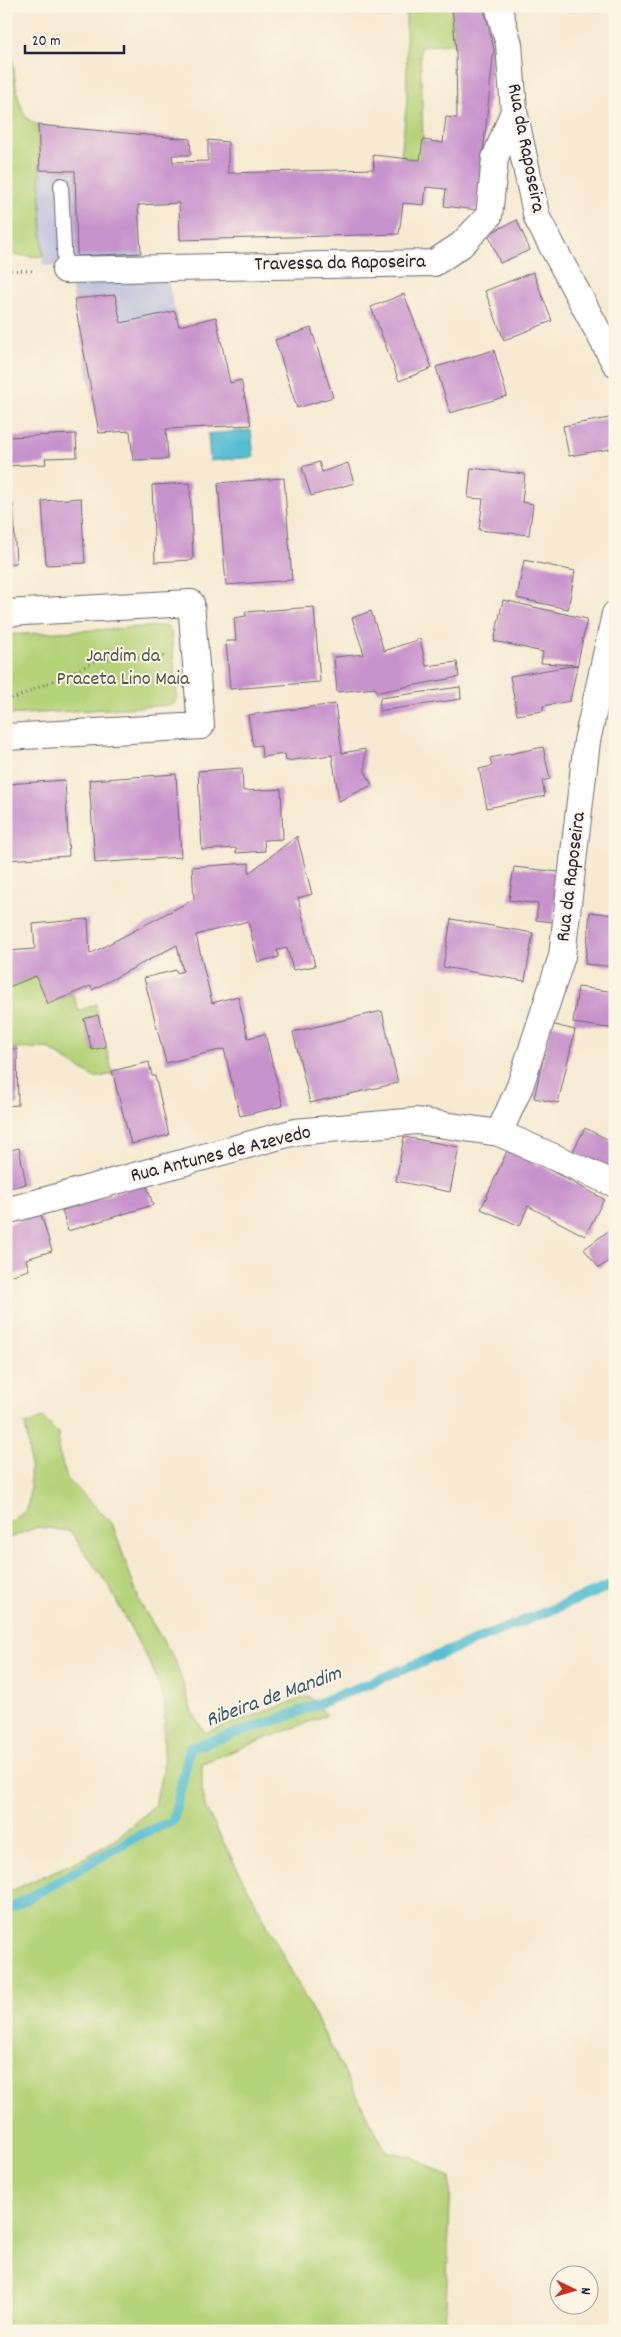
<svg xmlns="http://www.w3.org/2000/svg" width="621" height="2337" viewBox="0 0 621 2337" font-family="Dekko,sans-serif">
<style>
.industrial{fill:#c0c2dd}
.green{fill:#b5d379;stroke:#6c7a5a}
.water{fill:#54bdd1;stroke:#3b7086}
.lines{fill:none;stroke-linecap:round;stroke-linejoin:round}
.stream{stroke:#54bdd1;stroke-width:10}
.building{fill:#c793cc}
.lane-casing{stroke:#6c6870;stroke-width:16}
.street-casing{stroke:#6c6870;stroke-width:28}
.path{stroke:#6c6870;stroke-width:3;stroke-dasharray:1 4;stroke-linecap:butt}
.lane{stroke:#fff;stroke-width:14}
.street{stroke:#fff;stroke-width:26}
.labels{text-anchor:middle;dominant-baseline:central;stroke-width:4;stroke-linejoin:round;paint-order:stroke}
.street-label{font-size:20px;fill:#22223b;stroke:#fcf5e5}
.park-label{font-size:20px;fill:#4e574e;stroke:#fcf5e5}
.water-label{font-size:21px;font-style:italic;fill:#345870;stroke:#fcf5e5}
</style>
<rect width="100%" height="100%" fill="#fcf5e5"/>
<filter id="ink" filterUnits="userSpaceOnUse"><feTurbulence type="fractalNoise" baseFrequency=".02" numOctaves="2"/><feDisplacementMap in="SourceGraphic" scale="10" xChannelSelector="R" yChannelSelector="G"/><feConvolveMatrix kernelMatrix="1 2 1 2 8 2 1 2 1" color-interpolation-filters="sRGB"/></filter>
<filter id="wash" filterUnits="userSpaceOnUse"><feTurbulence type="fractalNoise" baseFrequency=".0096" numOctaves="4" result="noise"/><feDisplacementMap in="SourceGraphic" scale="20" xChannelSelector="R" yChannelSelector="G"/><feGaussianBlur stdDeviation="1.12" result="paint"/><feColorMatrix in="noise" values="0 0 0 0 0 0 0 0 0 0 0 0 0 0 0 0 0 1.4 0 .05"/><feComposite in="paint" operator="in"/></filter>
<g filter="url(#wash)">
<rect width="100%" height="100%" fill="#f6ead2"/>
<g class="industrial">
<polygon points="38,125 135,135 142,265 43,266"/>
<polygon points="166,272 202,427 99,433 69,273"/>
</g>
<g class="green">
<path d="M6 6H12C11 30 12 102 28 119 30 121 35 123 38 125L43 257 14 255 6 248Z"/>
<polygon points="406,6 452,6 455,43 420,47 423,140 420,160 401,158 407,99"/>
<polygon points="162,626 168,627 171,632 177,697 173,705 6,715 6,635"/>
<polygon points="36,976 48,1004 73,994 79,1011 96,1004 98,1015 84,1019 92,1050 106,1047 113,1074 95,1078 47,1048 6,1049 6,988"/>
<path d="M43 1418 59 1434 58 1449 67 1479 112 1523 140 1603 175 1660 192 1712 205 1733 309 1696 327 1715 202 1763V1794L206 1809 386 2151 413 2157 451 2178 445 2331H6V1893L86 1857 117 1838 155 1805 163 1768 165 1704 155 1674 108 1585 70 1531 38 1527 6 1539V1523L15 1519 27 1510C33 1480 30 1453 25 1424Z"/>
</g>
<polygon class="water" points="251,430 254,457 210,461 208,434"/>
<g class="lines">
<polyline class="stream" points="6,1911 139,1835 173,1821 190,1748 283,1718 615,1584"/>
</g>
<g id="blocks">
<g class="building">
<polygon points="452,6 483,6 494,49 477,210 444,206 446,189 426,187 424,205 403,203 399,234 180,240 179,203 138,205 141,253 77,256 75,171 40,170 38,125 190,139 191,155 172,155 173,162 208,161 208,140 228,142 228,173 374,169 373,155 420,160 423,140 443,143 446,117 457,118 456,53"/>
<polygon points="517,220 530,250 500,263 488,234"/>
<polygon points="533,272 552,321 504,340 485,291"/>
<polygon points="404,294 432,368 399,381 371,307"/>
<polygon points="115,295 121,323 175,311 179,326 216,317 230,383 241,380 251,425 166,429 168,459 133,460 130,431 99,433 74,299"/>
<polygon points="311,328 333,397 297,408 275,340"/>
<polygon points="494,350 507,396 450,413 436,367"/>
<polygon points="615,417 615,448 569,456 563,426"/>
<polygon points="76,434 77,457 45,458 46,464 6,466 6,437"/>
<polygon points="319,462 322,472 348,463 354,483 311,496 302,467"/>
<polygon points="471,468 525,474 522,502 533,504 529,535 479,530 483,499 468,498"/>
<polygon points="284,478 292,580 226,585 218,483"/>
<polygon points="190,483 193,560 155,562 152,485"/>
<polygon points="81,498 85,563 46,565 42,501"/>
<polygon points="13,504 16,563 6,564 6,505"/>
<polygon points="524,560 575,571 568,609 517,598"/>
<polygon points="503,600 587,619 570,701 543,706 543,711 517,715 510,676 577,665 541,663 543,652 494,641"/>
<polygon points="314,607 320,682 230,689 226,641 236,641 234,618 246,616 245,612"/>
<polygon points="371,611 384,651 420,639 426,666 457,662 459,677 378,692 375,688 337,692 334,657 364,654 352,618"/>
<polygon points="460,687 461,699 379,711 380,698"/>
<polygon points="335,704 342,753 365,749 365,771 372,785 339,801 332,755 286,761 285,754 262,757 261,745 253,746 248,715"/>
<polygon points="543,747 550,779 542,781 545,796 487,808 479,769 492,766 490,758"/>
<polygon points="242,768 243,791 281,789 283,839 264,840 265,851 236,853 236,848 202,850 198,771"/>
<polygon points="176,774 181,857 95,863 89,780"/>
<polygon points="65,780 69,856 6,860 6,784"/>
<polygon points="297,836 312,894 298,898 315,966 293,970 287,948 277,950 279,957 258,962 248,921 196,935 212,1003 238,996 248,1038 265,1034 283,1106 240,1116 224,1049 166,1063 144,978 176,970 177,973 183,971 177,945 92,990 91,986 48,1004 36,976 6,988 6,951 35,949 33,924 88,919 90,954 194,899 192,867 249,863 249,873"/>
<polygon points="514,867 559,872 553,922 536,920 538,904 509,900"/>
<polygon points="590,912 615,915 615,967 585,964"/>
<polygon points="451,919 533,933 525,981 443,967"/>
<polygon points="578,987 615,992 615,1029 573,1023"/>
<polygon points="382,1011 398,1083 310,1103 293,1032"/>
<polygon points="98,1015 106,1047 92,1050 84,1019"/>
<polygon points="551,1024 575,1030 558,1103 534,1098"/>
<polygon points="6,1049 17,1049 18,1105 6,1106"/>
<polygon points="149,1062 152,1076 155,1076 169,1135 131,1144 112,1071"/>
<polygon points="585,1128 615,1143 615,1158 609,1169 573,1151"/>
<polygon points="404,1137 459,1147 450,1192 396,1181"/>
<polygon points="19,1148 26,1184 6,1189 6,1151"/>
<polygon points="507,1151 546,1168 604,1199 585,1236 528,1206 520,1226 481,1209"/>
<polygon points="146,1183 153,1205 68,1231 62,1210"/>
<polygon points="41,1214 52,1251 26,1259 29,1270 6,1277 6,1225"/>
<polygon points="615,1226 615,1257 599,1268 584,1249"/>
</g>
</g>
</g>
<g filter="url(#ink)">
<use href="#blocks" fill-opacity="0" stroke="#6c6870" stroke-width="1"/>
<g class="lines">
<g class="lane-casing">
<polyline id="lane" points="61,185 65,270"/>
</g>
<g class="street-casing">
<g id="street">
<polyline points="498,6 509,44 514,111 537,218 615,363"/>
<polyline points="65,270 434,263 461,245 489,216 495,158 514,111"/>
<polyline points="6,613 191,603 201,726 6,737"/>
<polyline points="499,1133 520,1086 562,956 587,741 615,614"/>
<polyline points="6,1211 295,1132 417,1121 499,1133 615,1184"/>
</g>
</g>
<g class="path">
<polyline points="6,270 36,271"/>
<polyline points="6,698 15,698 101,659 165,656"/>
</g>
<use href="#lane" class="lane"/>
<use href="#street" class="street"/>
</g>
</g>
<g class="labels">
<g class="street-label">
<text transform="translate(525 148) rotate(79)">Rua da Raposeira</text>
<text transform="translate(340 264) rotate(-1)">Travessa da Raposeira</text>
<text transform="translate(572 877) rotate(-83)">Rua da Raposeira</text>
<text transform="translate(221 1155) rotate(-14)">Rua Antunes de Azevedo</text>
</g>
<g class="park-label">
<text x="123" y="657">Jardim da<tspan x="123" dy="23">Praceta Lino Maia</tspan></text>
</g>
<g class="water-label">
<text transform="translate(274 1698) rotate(-20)">Ribeira de Mandim</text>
</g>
</g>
<rect width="621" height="2337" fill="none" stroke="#fcf5e5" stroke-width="25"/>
<g transform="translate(574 2290) rotate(95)"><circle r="24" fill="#fcf5e5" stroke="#a5a1a1"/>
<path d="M0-4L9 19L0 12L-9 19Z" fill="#c8321e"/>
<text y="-8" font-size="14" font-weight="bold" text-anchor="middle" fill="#22223b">N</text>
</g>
<path d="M25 45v8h99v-8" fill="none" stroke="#22223b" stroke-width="2.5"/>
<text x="32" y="45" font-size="15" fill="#22223b" stroke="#fcf5e5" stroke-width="4" paint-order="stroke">20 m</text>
</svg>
